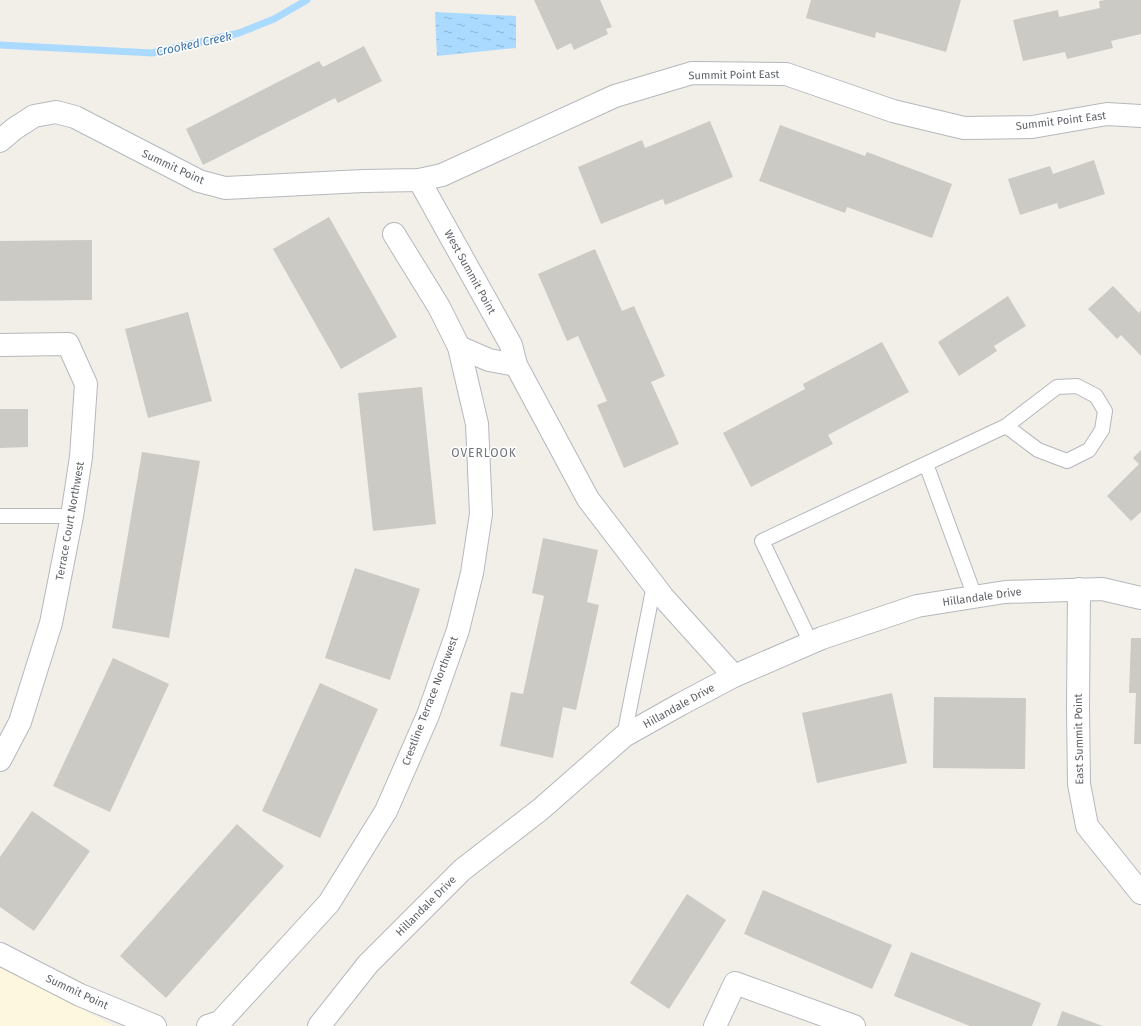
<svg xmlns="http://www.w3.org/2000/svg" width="1141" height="1026" viewBox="0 0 1141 1026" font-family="'Fira Sans',sans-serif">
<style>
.commercial{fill:#fef7e0}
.water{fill:url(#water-ripples)}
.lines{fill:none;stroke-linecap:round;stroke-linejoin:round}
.stream{stroke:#aadaff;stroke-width:7}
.building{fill:#cccac5}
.service-casing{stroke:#b5b8bc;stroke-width:16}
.minor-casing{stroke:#b5b8bc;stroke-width:24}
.service{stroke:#fff;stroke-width:14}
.minor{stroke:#fff;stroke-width:22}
.labels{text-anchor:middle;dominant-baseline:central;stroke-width:3;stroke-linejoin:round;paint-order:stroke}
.street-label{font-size:11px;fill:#5f6368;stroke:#fff}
.water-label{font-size:12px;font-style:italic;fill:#4174aa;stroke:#fff}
.neighbourhood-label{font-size:12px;letter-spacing:1px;fill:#70757a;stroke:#fff}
</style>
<defs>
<pattern id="water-ripples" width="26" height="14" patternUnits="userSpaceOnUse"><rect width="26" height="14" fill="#aadaff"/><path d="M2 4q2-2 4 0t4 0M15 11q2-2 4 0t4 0" fill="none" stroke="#8eb4d2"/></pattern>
</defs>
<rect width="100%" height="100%" fill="#f1efe8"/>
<polygon class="commercial" points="0,964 113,1026 0,1026"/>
<polygon class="water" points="435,12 516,16 516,48 437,56"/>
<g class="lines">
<polyline class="stream" points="0,45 152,53 239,33 274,19 307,0"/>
</g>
<g class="building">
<polygon points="534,0 600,0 612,27 606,29 608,34 574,50 571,43 557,50"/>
<polygon points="811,0 961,0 946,52 876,32 875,38 806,18"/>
<polygon points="1105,0 1141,0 1141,34 1111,41 1113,48 1067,59 1065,52 1023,61 1013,20 1058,10 1059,17 1100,8 1099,1"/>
<polygon points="364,46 382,81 338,103 335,98 203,165 186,129 319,61 323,67"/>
<polygon points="710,121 733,177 665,205 663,199 601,224 578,167 642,140 645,148"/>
<polygon points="780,125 865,156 867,152 952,184 932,238 847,207 845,213 759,181"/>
<polygon points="1094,160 1105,194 1059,209 1057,203 1020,215 1008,179 1050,166 1053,174"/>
<polygon points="329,217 397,337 341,369 273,249"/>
<polygon points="92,240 92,300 0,301 0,241"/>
<polygon points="595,249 622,311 634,306 665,376 651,382 679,444 624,468 597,405 607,401 578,336 567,341 538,274"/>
<polygon points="1113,286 1139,313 1141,310 1141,356 1121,335 1117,339 1088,309"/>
<polygon points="1008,296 1026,326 994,346 997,351 959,376 938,342"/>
<polygon points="188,312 212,401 148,418 125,329"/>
<polygon points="882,342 909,392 828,435 833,444 751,487 723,433 805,389 803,384"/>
<polygon points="422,387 436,524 373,531 358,393"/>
<polygon points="0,409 28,409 28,447 0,448"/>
<polygon points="1141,450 1141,512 1131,521 1107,496 1139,464 1133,458"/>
<polygon points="142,452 200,461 169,638 112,628"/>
<polygon points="543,538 598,550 587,602 599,605 576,710 563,707 553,758 500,746 511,692 523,694 544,596 532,593"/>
<polygon points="355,568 420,589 390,680 325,658"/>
<polygon points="1131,638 1141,638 1141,744 1134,744 1136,693 1129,693"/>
<polygon points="113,658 169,684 110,812 53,786"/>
<polygon points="320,683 378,709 320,838 262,811"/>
<polygon points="892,693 907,763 817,783 802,713"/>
<polygon points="934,697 1026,698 1025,769 933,768"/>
<polygon points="32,811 90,851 34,931 0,907 0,857"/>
<polygon points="237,824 284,866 166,998 120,956"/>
<polygon points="763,890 892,945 872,989 744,934"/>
<polygon points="687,894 726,920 669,1009 630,983"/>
<polygon points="911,952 1041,1003 1032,1026 970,1026 894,996"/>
<polygon points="1062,1011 1103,1026 1057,1026"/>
</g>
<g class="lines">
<g class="service-casing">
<g id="service">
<polyline points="926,464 975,597"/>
<polyline points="0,516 72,516"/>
<polyline points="811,643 762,541 1006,426 1057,387 1077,386 1096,396 1105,411 1102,430 1089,450 1067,461 1038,450 1006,426"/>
<polyline points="624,736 654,585"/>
</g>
</g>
<g class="minor-casing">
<g id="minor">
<polyline points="0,141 14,129 34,116 56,112 75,117 199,181 225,188 363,181 419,180 442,175 615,96 692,73 786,74 893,111 964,128 1032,127 1107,114 1141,116"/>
<polyline points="419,180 511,345 516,365"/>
<polyline points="0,345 68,344 86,384 81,457 72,516 51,623 20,722 0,760"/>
<polyline points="459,347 489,360 516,365 588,499 663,597 734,676"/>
<polyline points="1079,589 1078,708 1079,784 1087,826 1141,893"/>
<polyline points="0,954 80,995 155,1026"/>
<polyline points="208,1026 220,1022 329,903 386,811 428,715 458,630 472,573 481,514 477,424 459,347 439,307 394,234"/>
<polyline points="319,1026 368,964 462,870 541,809 624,736 681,704 734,676 822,638 917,606 1005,592 1102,589 1141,598"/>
<polyline points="715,1026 735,983 854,1026"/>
</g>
</g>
<use href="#service" class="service"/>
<use href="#minor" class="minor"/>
</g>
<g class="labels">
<g class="street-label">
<text transform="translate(734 75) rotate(-1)">Summit Point East</text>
<text transform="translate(1061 121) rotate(-7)">Summit Point East</text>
<text transform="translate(173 167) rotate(25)">Summit Point</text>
<text transform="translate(470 272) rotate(61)">West Summit Point</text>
<text transform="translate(70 521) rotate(-80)">Terrace Court Northwest</text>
<text transform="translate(982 597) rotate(-8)">Hillandale Drive</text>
<text transform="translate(430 701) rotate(-69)">Crestline Terrace Northwest</text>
<text transform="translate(679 706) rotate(-29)">Hillandale Drive</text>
<text transform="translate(1079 739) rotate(-91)">East Summit Point</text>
<text transform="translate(426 906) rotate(-45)">Hillandale Drive</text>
<text transform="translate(77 992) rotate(25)">Summit Point</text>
</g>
<g class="water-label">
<text transform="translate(194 44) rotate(-12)">Crooked Creek</text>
</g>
<g class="neighbourhood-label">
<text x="484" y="453">OVERLOOK</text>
</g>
</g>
</svg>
